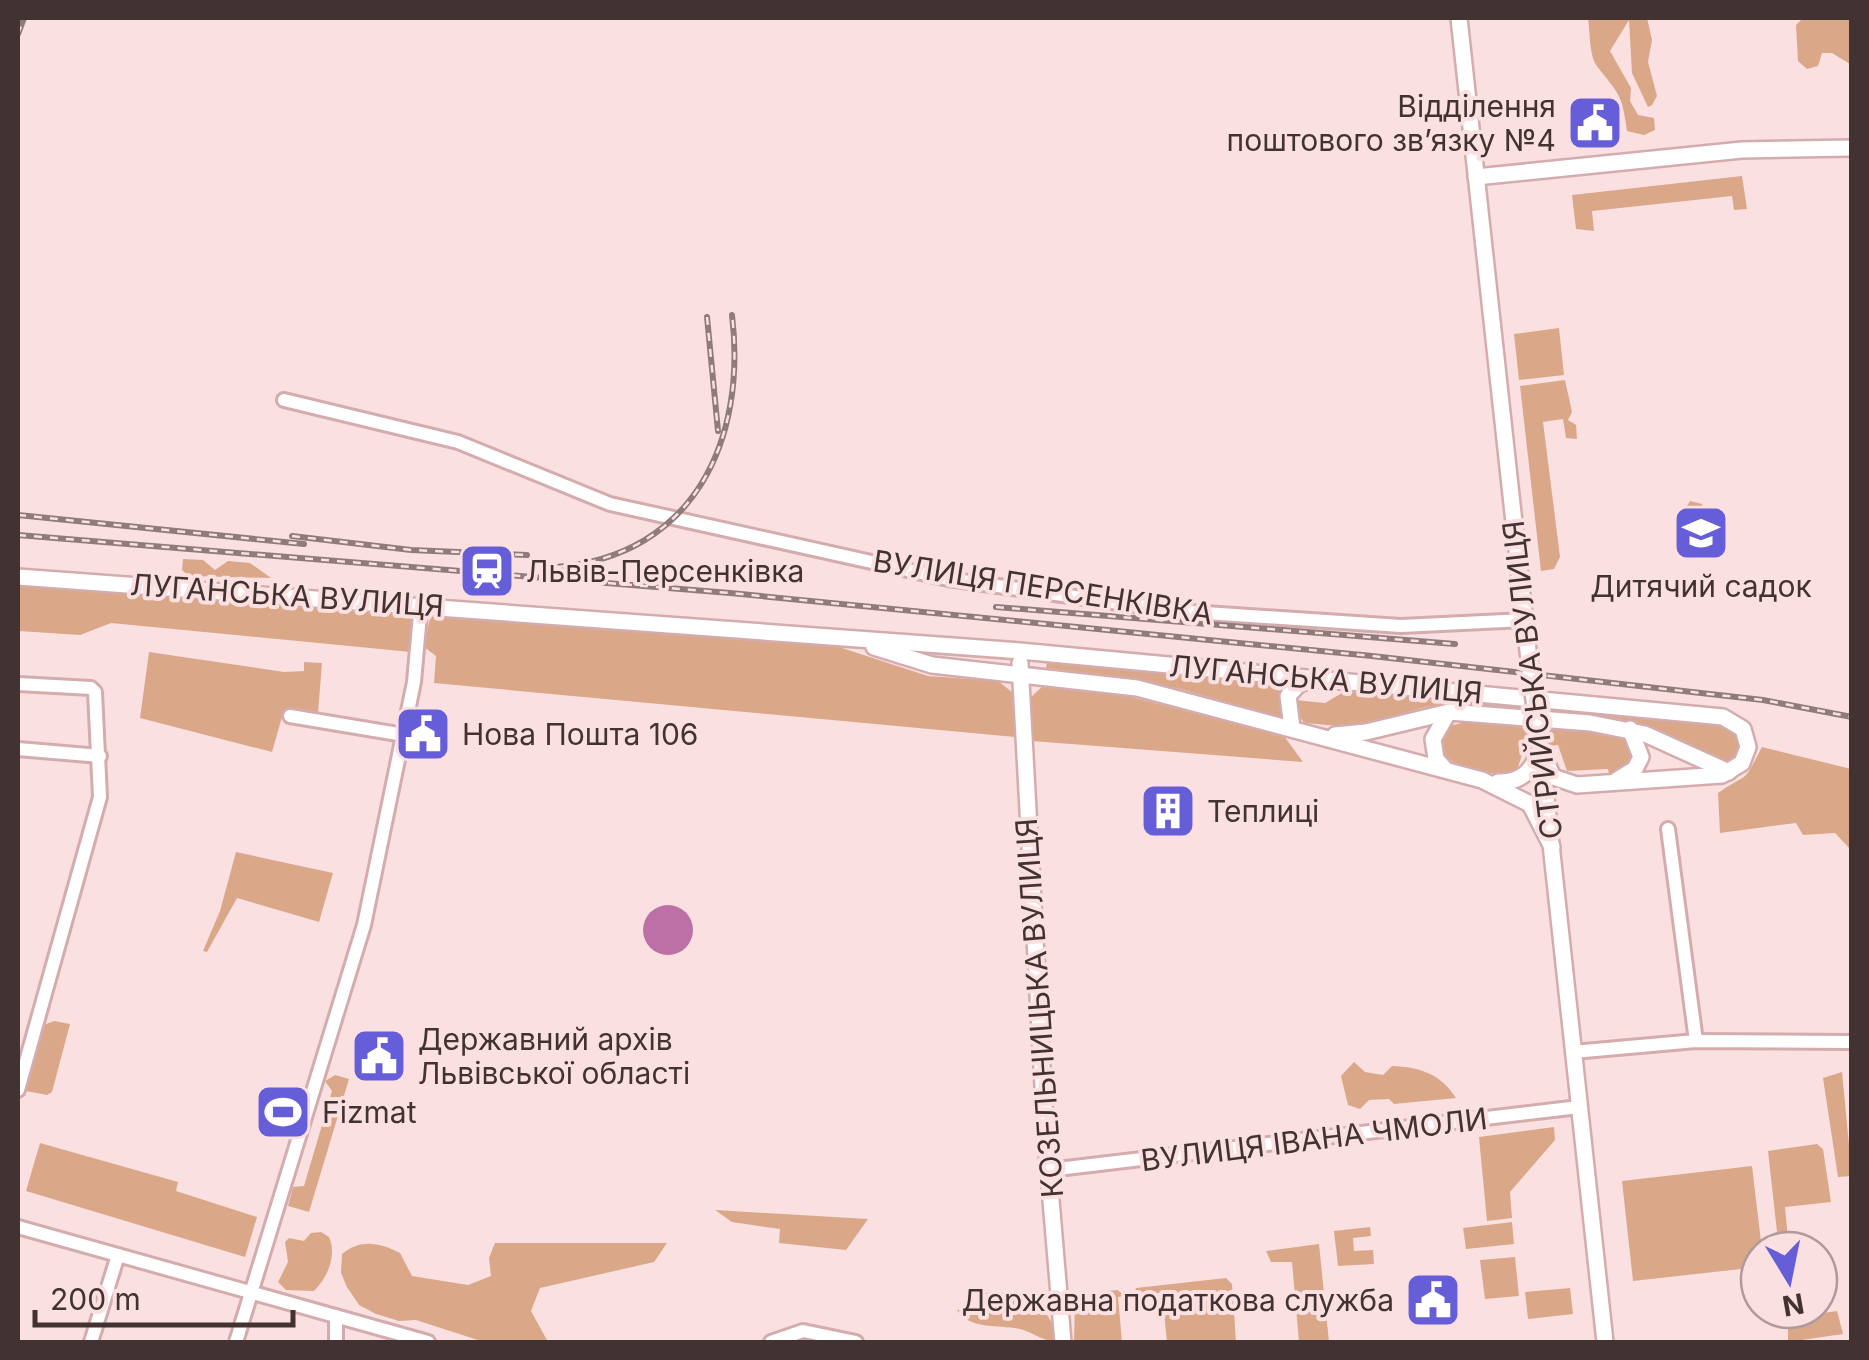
<svg xmlns="http://www.w3.org/2000/svg" width="1869" height="1360" viewBox="0 0 1869 1360" font-family="Inter,sans-serif">
<style>
.green{fill:#daa889}
.water{fill:#bc70a6}
.lines{fill:none;stroke-linecap:round;stroke-linejoin:round}
.minor-casing{stroke:#d4acad;stroke-width:18}
.major-casing{stroke:#d4acad;stroke-width:20}
.minor{stroke:#fff;stroke-width:12}
.major{stroke:#fff;stroke-width:15}
.rail-casing{stroke:#8f7b7c;stroke-width:6}
.rail{stroke:#fae0e1;stroke-width:2.5;stroke-dasharray:8;stroke-linecap:butt}
.major-bridge-casing{stroke:#d4acad;stroke-width:20;stroke-linecap:butt}
.major-bridge{stroke:#fff;stroke-width:15}
.labels{text-anchor:middle;dominant-baseline:central;stroke-width:8;stroke-linejoin:round;paint-order:stroke}
.poi-label{font-size:30px;fill:#423232;stroke:#fae0e1;text-anchor:start}
.street-label{font-size:30px;fill:#423232;stroke:#fae0e1}
</style>
<rect width="100%" height="100%" fill="#fae0e1"/>
<g class="green">
<path d="M1588 18H1647L1652 40 1648 62 1657 96 1652 105 1648 107 1632 73 1629 20 1610 51 1631 88 1630 101 1638 115 1654 118 1655 130 1644 135 1627 131C1622 92 1618 94 1597 66 1589 56 1590 30 1588 18Z"/>
<polygon points="1803,18 1851,18 1850,64 1832,53 1822,53 1818,66 1807,69 1798,61 1796,25"/>
<polygon points="1742,176 1747,209 1734,210 1732,196 1592,211 1594,231 1576,229 1572,195"/>
<polygon points="1559,328 1564,375 1519,380 1514,334"/>
<polygon points="1565,380 1572,412 1568,420 1576,425 1577,439 1566,438 1563,419 1543,422 1560,557 1554,569 1541,571 1520,386"/>
<polygon points="1690,501 1702,504 1705,515 1723,519 1716,545 1682,542 1691,527 1684,511"/>
<polygon points="183,559 203,560 215,570 228,561 250,563 271,578 189,576 182,570"/>
<polygon points="18,586 410,612 414,628 411,652 111,623 80,635 19,631"/>
<polygon points="431,613 836,646 928,676 998,681 1012,692 1015,737 434,683 436,656 424,647"/>
<polygon points="149,652 284,672 304,671 304,662 322,663 318,713 284,710 272,752 140,718"/>
<polygon points="1047,662 1284,683 1286,719 1180,689 1046,668"/>
<polygon points="1043,686 1127,696 1284,736 1303,762 1032,741 1030,698"/>
<polygon points="1347,690 1724,726 1737,734 1740,747 1734,760 1720,764 1650,728 1620,719 1460,704 1426,707 1350,727 1305,723 1296,714 1295,700 1325,703"/>
<path d="M1471 721 1611 734 1629 742 1633 760 1622 772 1609 774 1608 769 1567 771 1558 745 1524 749 1517 770C1499 779 1448 771 1439 746L1448 726Z"/>
<path d="M1762 747 1851 769V850L1835 833 1803 835 1796 823 1720 833 1718 793C1751 770 1741 787 1762 747Z"/>
<polygon points="236,852 333,873 319,922 237,898 207,952 203,951 220,911"/>
<polygon points="54,1021 70,1024 52,1092 47,1095 26,1091 39,1027"/>
<path d="M1354 1062 1365 1072 1383 1075 1392 1066C1420 1067 1441 1074 1456 1098L1394 1104 1389 1099 1369 1100 1360 1109 1348 1105 1341 1076Z"/>
<polygon points="1842,1072 1852,1176 1838,1177 1823,1078"/>
<polygon points="335,1075 349,1079 309,1212 288,1206 293,1187 304,1186 332,1091 325,1081"/>
<polygon points="1554,1127 1555,1140 1510,1192 1512,1218 1487,1221 1479,1137"/>
<polygon points="40,1143 178,1182 176,1191 257,1217 245,1257 26,1191"/>
<polygon points="1817,1144 1823,1149 1831,1202 1785,1207 1789,1250 1779,1250 1768,1151"/>
<polygon points="1752,1166 1762,1250 1759,1267 1633,1281 1622,1181"/>
<polygon points="715,1210 868,1219 846,1250 779,1243 780,1229 732,1222"/>
<polygon points="1512,1222 1514,1244 1466,1249 1463,1228"/>
<polygon points="1370,1227 1371,1236 1353,1238 1354,1251 1373,1250 1374,1264 1338,1266 1334,1231"/>
<path d="M321 1232 329 1237C337 1255 328 1277 314 1291L286 1290 278 1282 288 1262 285 1242 289 1238 304 1241 311 1233Z"/>
<path d="M495 1243H667L654 1262 540 1288 531 1311 548 1342H484L416 1320 399 1321 376 1314 359 1305 347 1287 341 1273 342 1254C360 1239 379 1242 400 1253L412 1276 468 1285 491 1276 489 1258Z"/>
<polygon points="1319,1244 1329,1342 1299,1342 1292,1262 1271,1262 1266,1251"/>
<polygon points="1515,1257 1519,1296 1485,1299 1480,1260"/>
<polygon points="1226,1278 1232,1284 1236,1342 1167,1342 1162,1293 1133,1295 1136,1288"/>
<polygon points="1570,1288 1573,1314 1528,1319 1525,1292"/>
<polygon points="1117,1290 1126,1296 1118,1297 1122,1342 1074,1342 1075,1298 1082,1294"/>
<path d="M998 1292C1032 1294 1051 1310 1059 1342 1041 1342 1032 1330 1014 1328 994 1325 970 1329 957 1310L980 1308V1293Z"/>
<polygon points="1837,1311 1843,1334 1788,1342 1788,1318"/>
</g>
<circle class="water" cx="668" cy="930" r="25"/>
<g class="lines">
<g class="minor-casing">
<g id="minor">
<polyline points="284,400 458,442 610,504 948,579 1176,611 1401,626 1525,620"/>
<polyline points="18,684 91,688 95,692 100,797 18,1090"/>
<polyline points="290,716 404,735"/>
<polyline points="18,749 100,756"/>
<polyline points="1668,829 1696,1041"/>
<polyline points="1573,1052 1696,1041 1852,1042"/>
<polyline points="1049,1170 1579,1107"/>
<polyline points="18,1227 428,1342"/>
<polyline points="336,1316 336,1342"/>
<polyline points="91,1342 118,1255"/>
<polyline points="236,1342 364,925 414,682 421,603"/>
<polyline points="771,1342 803,1331 856,1342"/>
</g>
</g>
<g class="major-casing">
<g id="major">
<polyline points="1459,18 1529,660"/>
<polyline points="1476,177 1742,150 1852,148"/>
<polyline points="18,577 1020,651 1723,717 1743,729 1748,747 1742,763 1722,775 1577,785 1553,777 1540,748"/>
<polyline points="874,647 932,665 1137,688 1482,780 1530,804 1552,847"/>
<polyline points="1020,663 1046,1141 1063,1342"/>
<polyline points="1292,728 1288,696 1299,684 1314,679"/>
<polyline points="1335,735 1366,732 1449,712 1590,723 1645,734 1729,772"/>
<polyline points="1542,761 1605,1342"/>
<polyline points="1445,769 1436,759 1433,739 1448,713"/>
<polyline points="1617,780 1635,769 1641,757 1630,729"/>
<path d="M1498 782C1520 783 1532 772 1539 751"/>
</g>
</g>
<use href="#minor" class="minor"/>
<use href="#major" class="major"/>
<g class="rail-casing">
<g id="rail">
<polyline points="18,34 24,18"/>
<polyline points="707,317 718,431"/>
<polyline points="18,515 304,544"/>
<polyline points="18,535 730,593 1372,656 1763,700 1852,717"/>
<polyline points="292,536 411,550 527,555"/>
<path d="M556 567C694 556 747 440 732 315"/>
<polyline points="996,607 1455,644"/>
</g>
</g>
<use href="#rail" class="rail"/>
<g class="major-bridge-casing">
<polyline id="major-bridge" points="1529,660 1540,748"/>
</g>
<use href="#major-bridge" class="major-bridge"/>
</g>
<defs>
<g id="civic-square" transform="scale(2.875)"><rect x="-9" y="-9" width="18" height="18" rx="4" fill="#665ed8" stroke="#fae0e1"/><path d="M-.6-6.5H3V-4.5H.6V-3L4-1V1h2V6H-6V1h2V-1L-.6-3ZM-1.2 2.5V6h2.4V2.5Z" fill="#fff"/></g>
<g id="school-square" transform="scale(2.875)"><rect x="-9" y="-9" width="18" height="18" rx="4" fill="#665ed8" stroke="#fae0e1"/><path d="M0-5L7-2L0 1L-7-2ZM-4 1L0 2.5L4 1V4Q0 6-4 4Z" fill="#fff"/></g>
<g id="station-square" transform="scale(2.875)"><rect x="-9" y="-9" width="18" height="18" rx="4" fill="#665ed8" stroke="#fae0e1"/><path d="M-3-6H3Q5-6 5-4V2Q5 4 3 4L4.5 6H3L1.5 4h-3L-3 6H-4.5L-3 4Q-5 4-5 2V-4Q-5-6-3-6ZM-3.5-4v3h7v-3ZM-3.5 1v1.5H-2V1ZM2 1v1.5H3.5V1Z" fill="#fff"/></g>
<g id="building-square" transform="scale(2.875)"><rect x="-9" y="-9" width="18" height="18" rx="4" fill="#665ed8" stroke="#fae0e1"/><path d="M-4-6H4V6H1V3H-1V6H-4ZM-2.5-4.3h1.7v1.8h-1.7ZM.8-4.3h1.7v1.8H.8ZM-2.5-1h1.7V.8h-1.7ZM.8-1h1.7V.8H.8Z" fill="#fff"/></g>
<g id="stadium-square" transform="scale(2.875)"><rect x="-9" y="-9" width="18" height="18" rx="4" fill="#665ed8" stroke="#fae0e1"/><path d="M0-5a6.5 5 0 1 0 0 10a6.5 5 0 1 0 0-10ZM-3.5-1.8h7v3.6h-7Z" fill="#fff"/></g>
</defs>
<g fill-rule="evenodd">
<use href="#civic-square" x="1595" y="123"/>
<use href="#school-square" x="1701" y="533"/>
<use href="#station-square" x="487" y="571"/>
<use href="#civic-square" x="423" y="734"/>
<use href="#building-square" x="1168" y="811"/>
<use href="#civic-square" x="379" y="1056"/>
<use href="#stadium-square" x="283" y="1112"/>
<use href="#civic-square" x="1433" y="1300"/>
</g>
<g class="labels">
<g class="poi-label">
<text x="1556" y="106" text-anchor="end">Відділення<tspan x="1556" dy="34">поштового зв’язку №4</tspan></text>
<text x="526" y="571">Львів-Персенківка</text>
<text x="1701" y="586" text-anchor="middle">Дитячий садок</text>
<text x="462" y="734">Нова Пошта 106</text>
<text x="1207" y="811">Теплиці</text>
<text x="418" y="1039">Державний архів<tspan x="418" dy="34">Львівської області</tspan></text>
<text x="322" y="1112">Fizmat</text>
<text x="1394" y="1300" text-anchor="end">Державна податкова служба</text>
</g>
<g class="street-label">
<text transform="translate(1043 587) rotate(9)">ВУЛИЦЯ ПЕРСЕНКІВКА</text>
<text transform="translate(287 595) rotate(4)">ЛУГАНСЬКА ВУЛИЦЯ</text>
<text transform="translate(1326 679) rotate(5)">ЛУГАНСЬКА ВУЛИЦЯ</text>
<text transform="translate(1532 680) rotate(-97)">СТРИЙСЬКА ВУЛИЦЯ</text>
<text transform="translate(1039 1008) rotate(-94)">КОЗЕЛЬНИЦЬКА ВУЛИЦЯ</text>
<text transform="translate(1314 1139) rotate(-7)">ВУЛИЦЯ ІВАНА ЧМОЛИ</text>
</g>
</g>
<rect width="1869" height="1360" fill="none" stroke="#423232" stroke-width="40"/>
<g transform="translate(1789 1280) rotate(170)"><circle r="48" fill="#fae0e1" stroke="#b09a9b" stroke-width="2.5"/>
<path d="M0-8L18 38L0 25L-18 38Z" fill="#665ed8"/>
<text y="-15" font-size="28" font-weight="bold" text-anchor="middle" fill="#423232">N</text>
</g>
<path d="M35 1310v15h258v-15" fill="none" stroke="#423232" stroke-width="5"/>
<text x="50" y="1310" font-size="30" fill="#423232" stroke="#fae0e1" stroke-width="8" paint-order="stroke">200 m</text>
</svg>
